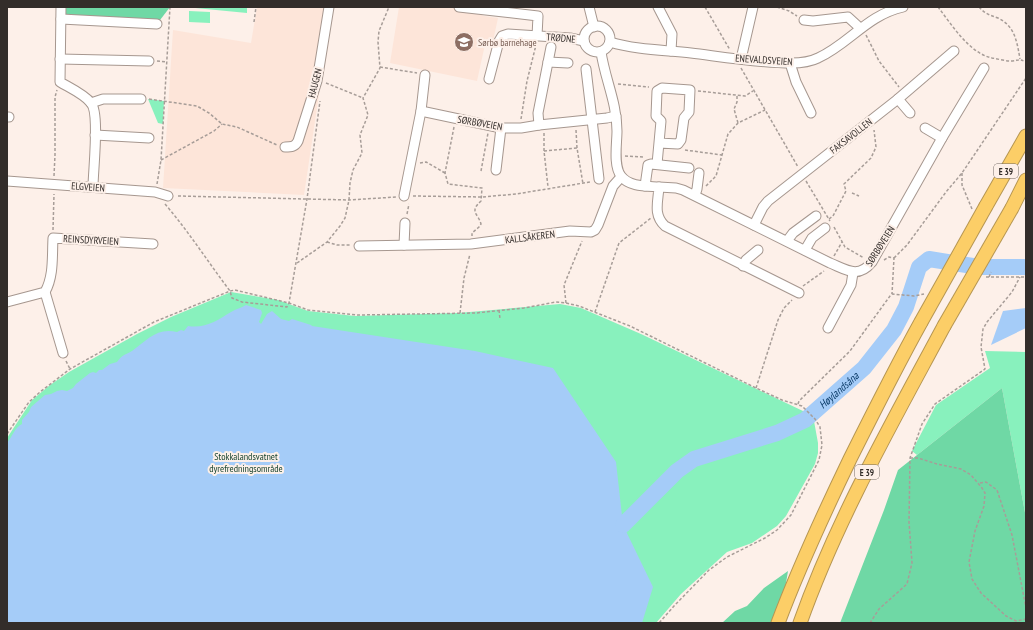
<svg xmlns="http://www.w3.org/2000/svg" width="1033" height="630" viewBox="0 0 1033 630" font-family="'PT Sans Narrow',sans-serif">
<style>
.built{fill:#fde5d9}
.green{fill:#88f1bd}
.forest{fill:#6fd8a5}
.water{fill:#a5ccf8}
.lines{fill:none;stroke-linecap:round;stroke-linejoin:round}
.river{stroke:#a5ccf8;stroke-width:16}
.minor-casing{stroke:#a6978f;stroke-width:11}
.highway-casing{stroke:#b69652;stroke-width:15}
.path{stroke:#a79d98;stroke-width:1.5;stroke-dasharray:3 2;stroke-linecap:butt}
.minor{stroke:#fff;stroke-width:9}
.highway{stroke:#fcce67;stroke-width:13}
.highway-bridge-casing{stroke:#b69652;stroke-width:15;stroke-linecap:butt}
.highway-bridge{stroke:#fcce67;stroke-width:13}
.labels{text-anchor:middle;dominant-baseline:central;stroke-width:4;stroke-linejoin:round;paint-order:stroke}
.shield{fill:#fdf0e9;stroke:#706863;stroke-width:1}
.shield-label{font-size:9px;font-weight:bold;fill:#332d2a}
.street-label{font-size:10px;fill:#332d2a;stroke:#fdf0e9}
.education-label{font-size:10px;fill:#785e54;stroke:#fdf0e9;text-anchor:start}
.park-label{font-size:10px;fill:#16432e;stroke:#fdf0e9}
.water-label{font-size:11px;font-style:italic;fill:#0a3b68;stroke:#fdf0e9}
</style>
<rect width="100%" height="100%" fill="#fdf0e9"/>
<g class="built">
<polygon points="257,7 332,7 304,195 163,188 173,30 251,43"/>
<polygon points="399,7 450,7 473,11 484,16 498,18 493,41 486,40 477,81 390,63"/>
</g>
<g class="green">
<polygon points="185,7 247,7 247,13"/>
<polygon points="189,11 210,12 210,23 189,22"/>
<polygon points="148,99 164,101 163,124 158,123"/>
<polygon points="231,292 278,300 308,311 355,316 458,313 560,304 581,308 641,334 803,411 814,421 818,443 818,453 815,464 786,516 777,526 752,543 727,552 681,594 656,623 7,623 7,438 32,400 50,385 69,372 137,334 171,317"/>
<polygon points="985,351 1026,352 1026,518 1002,388 917,455 912,451 936,405 990,368"/>
</g>
<g class="forest">
<polygon points="64,7 170,7 157,24 64,17"/>
<polygon points="1002,388 1026,518 1026,623 840,623 884,510 898,470"/>
<polygon points="788,571 785,589 771,623 722,623 735,611 747,606 764,588"/>
</g>
<g class="water">
<path d="M246 305 261 310 262 313 259 322 261 324 267 314 272 311 281 319 289 321 292 319 311 325 312 326 475 351 553 368 616 462 623 525 653 587 642 623H7V443C12 437 15 427 22 424V420L29 412 31 407 45 395 51 394 57 391 62 390 67 391 73 388 76 384 90 373 93 372 96 373 99 370H102L110 364 117 362C124 353 124 356 132 351 147 340 157 327 177 332L181 330 184 331 188 326C205 329 218 320 231 312 236 309 241 308 246 305Z"/>
<polygon points="1026,308 1026,328 991,345 1003,311"/>
</g>
<g class="lines">
<path class="river" id="s1" d="M623 525 677 471 694 459 777 433 805 420 864 368 894 330 906 307 919 267 929 259 979 267H1026"/>
<g class="minor-casing">
<g id="minor">
<path d="M61 7 60 82C70 88 84 94 91 103 100 113 93 171 93 187"/>
<polyline points="459,7 538,16 537,36"/>
<polyline points="589,7 594,27"/>
<polyline points="658,7 672,34 671,51"/>
<polyline points="61,19 157,24"/>
<polyline points="804,20 813,21 848,17 860,28"/>
<circle cx="597" cy="39" r="13"/>
<path d="M610 42C636 50 664 50 691 53 723 57 759 63 791 63 800 63 810 62 818 58 849 44 867 15 903 7"/>
<path d="M601 52C605 79 617 103 617 131 617 143 613 166 621 176 629 187 647 186 659 187 658 202 653 215 665 226L799 293"/>
<polyline points="60,59 149,61"/>
<polyline points="741,59 753,7"/>
<polyline points="548,62 568,63"/>
<polyline points="790,63 796,82 811,113"/>
<polyline points="586,69 599,179"/>
<polyline points="489,79 499,41 502,36 508,34 570,38 584,41"/>
<polyline points="898,99 910,113"/>
<polyline points="91,103 103,99 141,99"/>
<polyline points="421,111 501,128 521,128 539,125 607,118 616,116"/>
<polyline points="7,117 9,117"/>
<polyline points="539,125 538,113 551,47"/>
<polyline points="925,128 942,138"/>
<polyline points="95,135 149,138"/>
<path d="M285 147C291 147 295 147 298 141L317 81 329 7"/>
<polyline points="657,164 661,121 656,116 657,91 662,88 690,90 689,112 684,118 681,140 678,144 659,143"/>
<polyline points="496,170 501,128"/>
<polyline points="7,181 155,192 168,196"/>
<polyline points="645,186 648,165 651,164 689,168"/>
<path d="M659 187 676 188 683 190 830 263C847 270 858 279 872 262L942 138 984 68"/>
<polyline points="695,195 697,189 699,173"/>
<polyline points="404,196 421,111 425,75"/>
<polyline points="754,225 763,207 768,201 898,99 954,51"/>
<polyline points="787,241 793,233 816,216"/>
<polyline points="404,245 405,223"/>
<polyline points="359,246 471,244 570,231 591,232 595,230 598,225 613,186 621,177"/>
<polyline points="805,250 812,238 825,228"/>
<polyline points="743,266 746,260 758,250"/>
<polyline points="45,292 63,353"/>
<path d="M7 302 45 292C54 276 52 256 53 238L153 244"/>
<polyline points="828,328 851,285 853,273"/>
</g>
</g>
<g class="highway-casing">
<g id="highway">
<polyline points="986,206 1026,136"/>
<polyline points="1012,208 1026,180"/>
<path d="M778 623C799 567 824 513 850 459 873 413 896 367 921 322"/>
<path d="M800 623C837 519 892 423 944 326"/>
</g>
</g>
<g class="path">
<polyline points="705,7 730,50"/>
<polyline points="777,7 789,11 797,16"/>
<path d="M938 7C952 25 969 53 992 58 998 59 1005 61 1011 61 1018 61 1018 58 1026 62"/>
<path d="M979 7C985 14 990 15 998 18 1015 26 1017 42 1020 59"/>
<polyline points="254,22 256,7"/>
<polyline points="866,35 879,61 899,87"/>
<polyline points="157,61 167,62"/>
<polyline points="380,67 417,73"/>
<polyline points="741,68 798,167"/>
<polyline points="326,83 363,98"/>
<polyline points="618,84 649,87"/>
<polyline points="698,91 745,96 753,91"/>
<polyline points="737,96 737,102 734,109 738,123"/>
<polyline points="149,99 197,106 209,113 222,124 237,127 277,145"/>
<polyline points="521,119 527,81 536,45"/>
<path d="M454 127 445 173 448 184 482 188 481 201C469 212 478 213 481 224L479 227 472 233V236"/>
<polyline points="576,130 577,148 583,184"/>
<polyline points="544,133 544,151 548,187"/>
<polyline points="685,150 722,155"/>
<polyline points="544,151 577,148"/>
<polyline points="625,156 643,157"/>
<polyline points="161,160 214,131 222,124"/>
<polyline points="420,163 426,162 445,173"/>
<polyline points="481,171 488,133"/>
<polyline points="962,173 962,185 972,209"/>
<polyline points="54,176 55,155 55,97 57,90"/>
<polyline points="806,181 830,221"/>
<polyline points="157,184 161,160 170,7"/>
<polyline points="706,186 716,176 728,134 738,123 765,110"/>
<polyline points="852,193 859,196"/>
<polyline points="178,196 349,200 396,197"/>
<polyline points="413,196 482,197 516,194 590,182"/>
<path d="M165 204C189 232 208 262 230 291L232 298 242 302 287 307 289 303 307 199 320 101"/>
<polyline points="407,214 409,204"/>
<polyline points="829,219 833,216 846,191 844,184 871,158 876,147 874,130"/>
<polyline points="834,227 845,247 864,258"/>
<polyline points="53,230 54,194"/>
<polyline points="327,242 337,245 350,245"/>
<polyline points="834,256 842,242"/>
<polyline points="894,258 907,245 946,192 962,173 1026,78"/>
<polyline points="884,260 889,257 894,258 892,294"/>
<polyline points="297,263 327,242 340,226 345,218 349,200 350,183 353,170 362,153 360,135 368,115 363,98 380,68 378,42 379,31 389,7"/>
<polyline points="986,277 1026,277"/>
<polyline points="989,277 991,272"/>
<polyline points="803,286 824,271"/>
<polyline points="566,303 564,285 582,241"/>
<polyline points="499,310 500,319"/>
<polyline points="595,312 619,243 651,218"/>
<polyline points="460,313 464,278 470,254"/>
<polyline points="66,361 70,369"/>
<polyline points="756,388 778,320 784,308 792,300"/>
<polyline points="798,404 799,401 850,351 890,296 892,294 914,296 924,294"/>
<polyline points="7,434 29,402 40,392 70,369 154,322 230,291 235,290 289,303 308,310 358,315 476,313 524,308 556,302 566,303 579,306 630,326 756,388 782,400 802,406 815,419 820,427 822,445 819,460 791,515 777,530 765,538 727,557 709,570 674,606 659,623"/>
<polyline points="910,458 918,458 937,464 961,469 971,475 982,488 985,493 984,506 975,531 969,562 972,579 981,593 1006,616 1016,621 1026,619"/>
<polyline points="980,483 986,482 997,490 1012,535 1026,608"/>
<polyline points="870,623 879,609 907,584 912,563 909,522 910,458 922,424 935,404 985,369 981,347 983,329 987,322 1012,292 1020,277"/>
</g>
<use href="#minor" class="minor"/>
<use href="#highway" class="highway"/>
<g class="highway-bridge-casing">
<g id="highway-bridge">
<polyline points="921,322 986,206"/>
<polyline points="944,326 1012,208"/>
</g>
</g>
<use href="#highway-bridge" class="highway-bridge"/>
</g>
<defs>
<g id="school-disc" transform="scale(1)"><circle r="9.5" fill="#8d6e63" stroke="#fdf0e9"/><path d="M0-5L7-2L0 1L-7-2ZM-4 1L0 2.5L4 1V4Q0 6-4 4Z" fill="#fff"/></g>
</defs>
<g fill-rule="evenodd">
<use href="#school-disc" x="464" y="42"/>
</g>
<g class="labels">
<g class="shield">
<rect x="994" y="164" width="24" height="14" rx="3"/>
<rect x="855" y="465" width="24" height="14" rx="3"/>
</g>
<g class="shield-label">
<text x="1006" y="171">E 39</text>
<text x="867" y="472">E 39</text>
</g>
<g class="street-label">
<text transform="translate(561 38) rotate(5)">TRØDNE</text>
<text transform="translate(764 60) rotate(4)">ENEVALDSVEIEN</text>
<text transform="translate(315 83) rotate(-76)">HAUGEN</text>
<text transform="translate(480 123) rotate(10)">SØRBØVEIEN</text>
<text transform="translate(851 136) rotate(-38)">FAKSAVOLLEN</text>
<text transform="translate(88 187) rotate(4)">ELGVEIEN</text>
<text transform="translate(530 237) rotate(-7)">KALLSÅKEREN</text>
<text transform="translate(91 240) rotate(3)">REINSDYRVEIEN</text>
<text transform="translate(880 246) rotate(-58)">SØRBØVEIEN</text>
</g>
<g class="education-label">
<text x="478" y="42">Sørbø barnehage</text>
</g>
<g class="park-label">
<text x="246" y="456">Stokkalandsvatnet<tspan x="246" dy="12">dyrefredningsområde</tspan></text>
</g>
<g class="water-label">
<text stroke="none"><textPath href="#s1" startOffset="260">Høylandsåna</textPath></text>
</g>
</g>
<rect width="1033" height="630" fill="none" stroke="#332d2a" stroke-width="16"/>
</svg>
